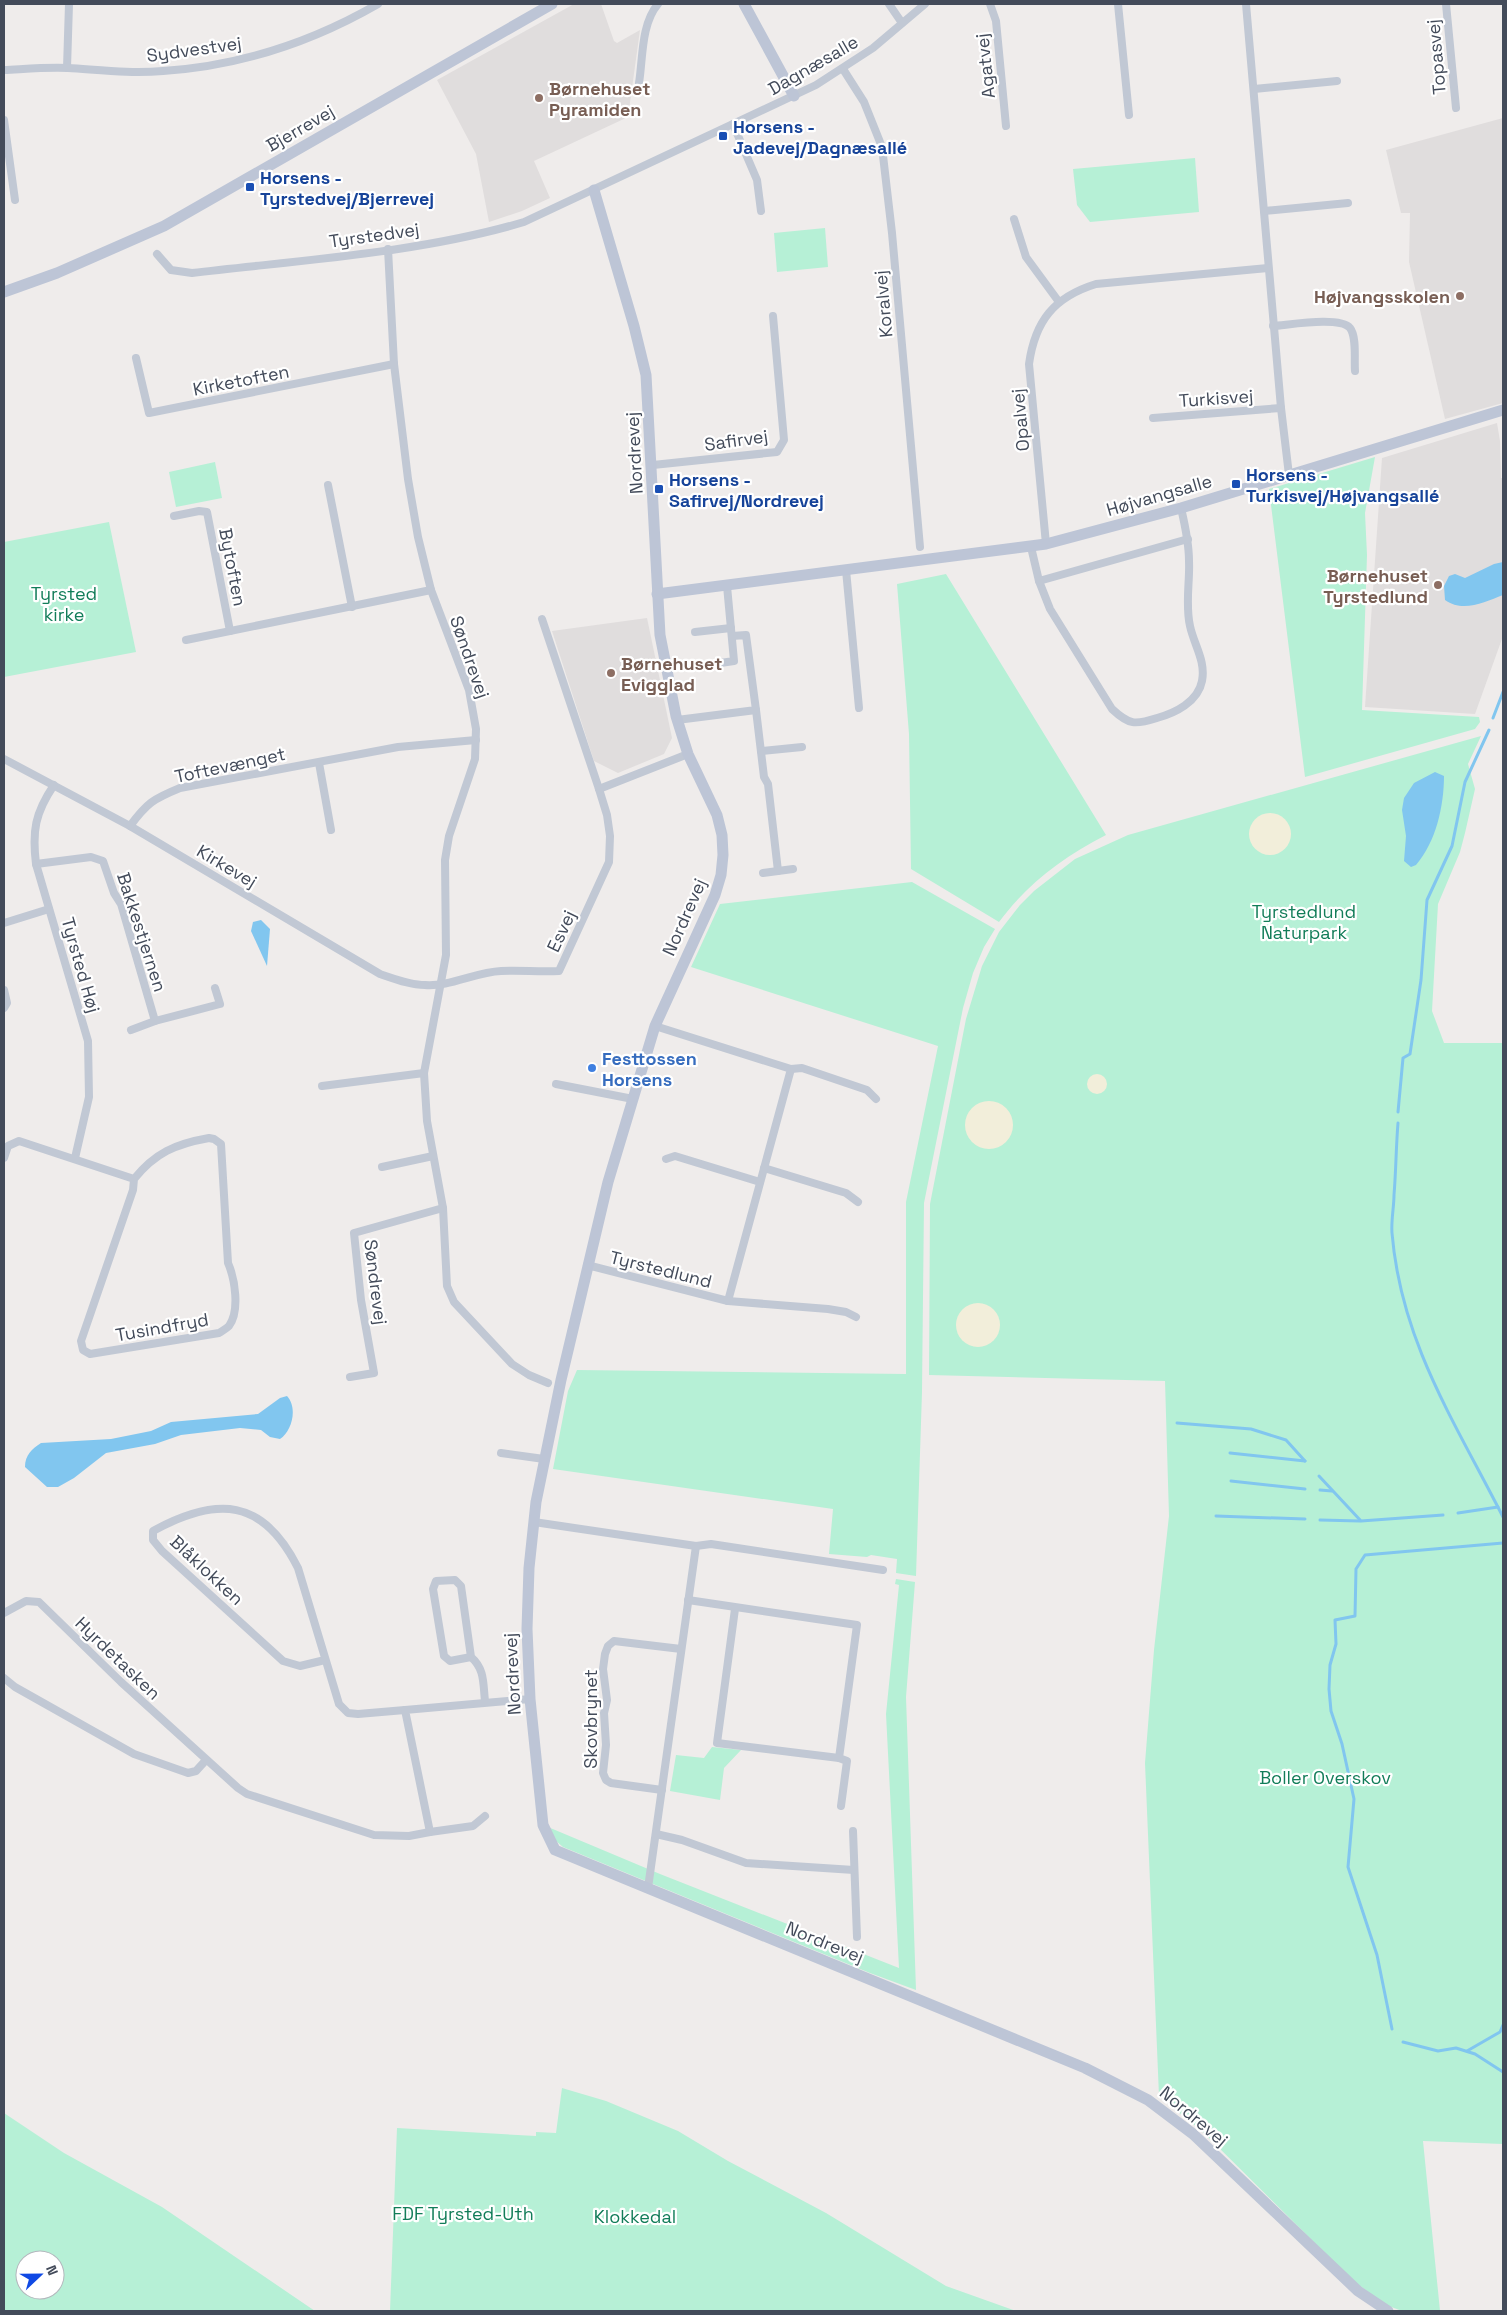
<svg xmlns="http://www.w3.org/2000/svg" width="1507" height="2315" viewBox="0 0 1507 2315" font-family="'Space Grotesk',sans-serif">
<style>
.education{fill:#e0dddd}
.green{fill:#b6f0d6;fill-rule:evenodd}
.sand{fill:#f2eeda}
.water{fill:#81c6ef}
.lines{fill:none;stroke-linecap:round;stroke-linejoin:round}
.stream{stroke:#81c6ef;stroke-width:3}
.street{stroke:#c1c8d4;stroke-width:8}
.secondary{stroke:#bdc5d6;stroke-width:11}
.education-dot{fill:#8d6e63;stroke:#fff;stroke-width:2}
.transit-dot{fill:#1a4fb4;stroke:#fff;stroke-width:2}
.shop-dot{fill:#3f7fe0;stroke:#fff;stroke-width:2}
.labels{text-anchor:middle;dominant-baseline:central;stroke-width:4.5;stroke-linejoin:round;paint-order:stroke}
.street-label{font-size:18px;fill:#434b5a;stroke:#fff}
.education-label{font-size:18px;font-weight:bold;fill:#785e54;stroke:#fff;text-anchor:start}
.transit-label{font-size:18px;font-weight:bold;fill:#164399;stroke:#fff;text-anchor:start}
.park-label{font-size:18px;fill:#127d59;stroke:#fff}
.shop-label{font-size:18px;font-weight:bold;fill:#366cbe;stroke:#fff;text-anchor:start}
</style>
<rect width="100%" height="100%" fill="#efeceb"/>
<g class="education">
<polygon points="574,4 601,4 614,41 617,43 640,30 628,117 534,161 550,198 522,211 489,222 476,154 437,80"/>
<polygon points="1503,118 1503,403 1445,419 1409,262 1410,213 1401,213 1386,150"/>
<polygon points="1497,423 1500,441 1501,478 1503,478 1503,636 1475,714 1365,707 1382,458"/>
<polygon points="647,618 672,738 664,754 618,773 594,761 552,631"/>
</g>
<g class="green">
<polygon points="1195,158 1199,212 1090,222 1077,205 1073,169"/>
<polygon points="825,228 828,267 777,272 774,233"/>
<polygon points="1375,457 1365,513 1367,555 1362,710 1479,717 1480,722 1475,729 1305,777 1269,489"/>
<polygon points="215,462 222,498 176,507 169,472"/>
<polygon points="109,522 136,652 4,677 4,542"/>
<path d="M946 574 1106 835C1062 858 1029 882 999 922L911 869 909 734 897 584Z"/>
<polygon points="1481,736 1468,764 1475,789 1465,833 1460,852 1438,904 1432,1011 1444,1043 1503,1043 1503,2144 1423,2141 1440,2311 1402,2311 1386,2305 1352,2280 1203,2132 1159,2096 1145,1763 1154,1650 1169,1516 1165,1381 929,1375 930,1204 966,1019 982,966 999,932 1020,905 1034,891 1075,859 1128,835"/>
<polygon points="912,882 995,929 984,947 973,973 963,1008 924,1203 922,1392 916,1576 896,1573 897,1559 871,1555 867,1557 829,1554 833,1509 553,1469 568,1391 577,1370 906,1374 906,1202 938,1046 691,967 720,904"/>
<polygon points="896,1579 915,1582 906,1697 916,1990 870,1973 563,1847 556,1841 548,1827 660,1874 899,1968 886,1714 899,1585 895,1584"/>
<polygon points="712,1747 741,1750 724,1768 720,1800 670,1791 676,1755 704,1758"/>
<polygon points="562,2088 606,2101 678,2131 728,2161 826,2213 946,2286 1016,2311 390,2311 397,2128 536,2136 536,2132 556,2133"/>
<path d="M4 2113 64 2153 162 2207 315 2311H4ZM25 2260H55V2290H25Z"/>
</g>
<g class="sand">
<circle cx="1270" cy="834" r="21"/>
<circle cx="1097" cy="1084" r="10"/>
<circle cx="989" cy="1125" r="24"/>
<circle cx="978" cy="1325" r="22"/>
</g>
<g class="water">
<path d="M1503 562V595C1485 602 1463 613 1445 600L1444 586 1449 576 1455 574 1465 578 1494 564Z"/>
<path d="M1435 772 1444 776C1444 806 1436 842 1416 865L1411 867 1404 861 1406 836 1402 810 1404 798 1414 783Z"/>
<polygon points="261,920 270,929 267,966 251,931 253,922"/>
<path d="M287 1396C298 1408 292 1431 280 1439L270 1437 261 1430 240 1428 181 1435 155 1444 106 1453 74 1478 58 1487H47L25 1467C25 1455 32 1449 41 1443L111 1439 151 1431 171 1422 258 1414 280 1398Z"/>
</g>
<g class="lines">
<g class="stream">
<polyline points="1493,718 1503,692"/>
<polyline points="1398,1112 1403,1058 1410,1054 1421,980 1427,900 1452,846 1465,782 1489,730"/>
<path d="M1398 1123C1396 1147 1396 1171 1394 1195 1394 1207 1391 1220 1392 1233 1401 1342 1455 1422 1503 1517"/>
<polyline points="1177,1423 1251,1429 1286,1440 1305,1461"/>
<polyline points="1230,1453 1305,1461"/>
<polyline points="1319,1476 1361,1521 1443,1515"/>
<polyline points="1231,1481 1305,1489"/>
<polyline points="1320,1490 1332,1491"/>
<polyline points="1458,1513 1498,1507"/>
<polyline points="1216,1516 1305,1519"/>
<polyline points="1320,1520 1360,1521"/>
<polyline points="1392,2029 1377,1955 1348,1867 1354,1799 1342,1744 1331,1711 1329,1689 1330,1665 1336,1644 1335,1620 1355,1616 1356,1569 1365,1555 1503,1543"/>
<polyline points="1403,2042 1438,2051 1456,2048 1475,2054 1503,2072"/>
<polyline points="1467,2051 1500,2032 1503,2025"/>
</g>
<g class="street">
<polyline points="889,4 902,23"/>
<polyline points="990,4 996,21 1006,126"/>
<polyline points="1118,4 1129,115"/>
<polyline points="1246,4 1281,408 1289,475"/>
<polyline points="1446,4 1456,108"/>
<polyline points="67,68 69,4"/>
<polyline points="843,69 864,102 882,147 892,233 920,547"/>
<path d="M4 70C25 69 47 67 68 68 100 70 131 74 163 71 239 66 312 42 378 4"/>
<path d="M639 83C643 58 641 24 658 4"/>
<polyline points="1254,89 1337,81"/>
<polyline points="4,120 15,200"/>
<polyline points="733,124 757,180 761,211"/>
<polyline points="1264,211 1348,203"/>
<polyline points="1014,219 1026,257 1059,302"/>
<polyline points="388,249 394,364 408,479 418,537 431,590 469,690 476,729 475,759 449,836 445,860 446,955 424,1073 427,1121 443,1208 447,1286 454,1302 512,1364 529,1375 548,1383"/>
<path d="M157 254 171 270 192 273C301 260 420 253 524 222L816 85 873 48 925 4"/>
<path d="M1273 326C1289 325 1340 316 1350 328 1357 337 1354 359 1355 371"/>
<polyline points="136,358 149,413 394,364"/>
<polyline points="1153,418 1281,408"/>
<polyline points="653,465 777,452 784,440 773,316"/>
<polyline points="328,485 352,607"/>
<polyline points="174,516 199,511 207,512 230,631"/>
<path d="M1046 544 1029 364C1035 321 1054 297 1096 284L1268 268"/>
<path d="M1031 547 1039 581 1050 609 1112 709C1129 725 1135 725 1157 718 1175 713 1198 702 1202 681 1206 661 1194 645 1190 626 1185 604 1190 582 1189 561 1189 543 1185 525 1181 508"/>
<polyline points="846,570 859,708"/>
<polyline points="1039,581 1188,539"/>
<polyline points="695,632 731,628"/>
<polyline points="186,640 431,590"/>
<polyline points="700,666 734,661 727,586"/>
<polyline points="756,710 764,777 768,784 778,871"/>
<polyline points="677,720 756,710 746,635 732,636"/>
<polyline points="761,751 802,747"/>
<path d="M4 759 130 826 380 974C395 979 410 985 425 985 449 987 476 972 501 971 520 970 539 972 559 971L609 862 610 836 607 815 599 789 542 619"/>
<polyline points="319,763 331,830"/>
<path d="M54 785C35 813 32 831 36 864L88 1041 89 1097 75 1158"/>
<polyline points="599,789 688,754"/>
<path d="M130 826C147 803 153 799 180 788L398 747 476 740"/>
<polyline points="36,864 91,857 103,861 114,893 121,904 155,1021"/>
<polyline points="763,873 793,869"/>
<polyline points="4,923 49,909"/>
<polyline points="4,990 7,1003 4,1008"/>
<polyline points="131,1030 155,1021 220,1004 215,988"/>
<polyline points="791,1069 802,1068 867,1090 876,1099"/>
<polyline points="556,1084 633,1099"/>
<polyline points="322,1086 424,1073"/>
<path d="M4 1158 8 1146 19 1141 134 1179 133 1190 81 1341 83 1350 90 1354 219 1333C222 1331 226 1329 229 1326 240 1311 235 1279 228 1263L221 1144 214 1139 209 1138C175 1144 155 1153 134 1179"/>
<polyline points="666,1159 675,1156 760,1182"/>
<polyline points="382,1167 433,1156"/>
<polyline points="764,1168 846,1193 858,1202"/>
<polyline points="587,1265 728,1301 791,1069 655,1026"/>
<polyline points="728,1301 828,1309 846,1312 856,1317"/>
<polyline points="350,1377 374,1373 361,1300 354,1233 443,1208"/>
<polyline points="501,1453 544,1459"/>
<polyline points="534,1522 696,1546 711,1544 883,1570"/>
<polyline points="688,1600 857,1625 839,1758 847,1761 841,1806"/>
<polyline points="735,1609 717,1743 839,1758"/>
<polyline points="4,1613 26,1601 39,1602 121,1682 238,1788 247,1794 374,1835 409,1836 430,1832"/>
<path d="M471 1657 450 1661 444 1656 433 1589 436 1581 455 1580 461 1586 471 1657C485 1669 483 1684 485 1701"/>
<path d="M325 1660 300 1666 283 1661 162 1551 153 1540V1531C217 1496 263 1498 298 1568L339 1704 348 1713 358 1714 405 1710"/>
<polyline points="4,1678 15,1687 134,1754 188,1773 196,1771 206,1760"/>
<polyline points="662,1790 611,1783 606,1780 603,1773 606,1745 604,1713 607,1700 603,1669 605,1654 608,1646 614,1641 681,1649"/>
<polyline points="485,1816 473,1826 430,1832 405,1710 530,1699"/>
<polyline points="853,1831 857,1937"/>
<polyline points="656,1834 682,1840 746,1863 854,1870"/>
<polyline points="648,1888 696,1546"/>
</g>
<g class="secondary">
<polyline points="744,4 794,96"/>
<polyline points="594,190 634,326 646,375 660,635 676,716 688,754 717,815 722,835 723,855 721,875 715,895 655,1026 608,1182 561,1380 536,1502 529,1568 527,1629 530,1699 543,1825 555,1850 1085,2068 1148,2100 1193,2134 1358,2291 1388,2311"/>
<polyline points="4,292 57,273 164,226 552,4"/>
<polyline points="657,594 1046,544 1181,508 1503,410"/>
</g>
</g>
<g class="education-dot">
<circle cx="539" cy="98" r="5"/>
<circle cx="1460" cy="296" r="5"/>
<circle cx="1438" cy="585" r="5"/>
<circle cx="611" cy="673" r="5"/>
</g>
<g class="transit-dot">
<rect x="718" y="131" width="10" height="10" rx="2.5"/>
<rect x="245" y="182" width="10" height="10" rx="2.5"/>
<rect x="1231" y="479" width="10" height="10" rx="2.5"/>
<rect x="654" y="484" width="10" height="10" rx="2.5"/>
</g>
<circle class="shop-dot" cx="592" cy="1068" r="5"/>
<g class="labels">
<g class="street-label">
<text transform="translate(194 49) rotate(-8)">Sydvestvej</text>
<text transform="translate(1436 57) rotate(-95)">Topasvej</text>
<text transform="translate(813 65) rotate(-30)">Dagnæsalle</text>
<text transform="translate(985 66) rotate(-96)">Agatvej</text>
<text transform="translate(300 128) rotate(-30)">Bjerrevej</text>
<text transform="translate(374 235) rotate(-8)">Tyrstedvej</text>
<text transform="translate(883 304) rotate(-95)">Koralvej</text>
<text transform="translate(241 380) rotate(-11)">Kirketoften</text>
<text transform="translate(1216 398) rotate(-4)">Turkisvej</text>
<text transform="translate(1020 420) rotate(-95)">Opalvej</text>
<text transform="translate(736 440) rotate(-8)">Safirvej</text>
<text transform="translate(634 453) rotate(-93)">Nordrevej</text>
<text transform="translate(1159 495) rotate(-16)">Højvangsalle</text>
<text transform="translate(233 567) rotate(79)">Bytoften</text>
<text transform="translate(470 657) rotate(71)">Søndrevej</text>
<text transform="translate(230 765) rotate(-12)">Toftevænget</text>
<text transform="translate(227 866) rotate(31)">Kirkevej</text>
<text transform="translate(684 917) rotate(-66)">Nordrevej</text>
<text transform="translate(561 931) rotate(-65)">Esvej</text>
<text transform="translate(142 932) rotate(72)">Bakkestjernen</text>
<text transform="translate(81 965) rotate(74)">Tyrsted Høj</text>
<text transform="translate(661 1269) rotate(14)">Tyrstedlund</text>
<text transform="translate(376 1282) rotate(83)">Søndrevej</text>
<text transform="translate(162 1327) rotate(-10)">Tusindfryd</text>
<text transform="translate(207 1570) rotate(43)">Blåklokken</text>
<text transform="translate(118 1658) rotate(44)">Hyrdetasken</text>
<text transform="translate(512 1674) rotate(-93)">Nordrevej</text>
<text transform="translate(590 1719) rotate(-90)">Skovbrynet</text>
<text transform="translate(825 1942) rotate(22)">Nordrevej</text>
<text transform="translate(1194 2116) rotate(40)">Nordrevej</text>
</g>
<g class="education-label">
<text x="549" y="88">Børnehuset<tspan x="549" dy="21">Pyramiden</tspan></text>
<text x="1450" y="296" text-anchor="end">Højvangsskolen</text>
<text x="1428" y="575" text-anchor="end">Børnehuset<tspan x="1428" dy="21">Tyrstedlund</tspan></text>
<text x="621" y="663">Børnehuset<tspan x="621" dy="21">Evigglad</tspan></text>
</g>
<g class="transit-label">
<text x="733" y="126">Horsens -<tspan x="733" dy="21">Jadevej/Dagnæsallé</tspan></text>
<text x="260" y="177">Horsens -<tspan x="260" dy="21">Tyrstedvej/Bjerrevej</tspan></text>
<text x="1246" y="474">Horsens -<tspan x="1246" dy="21">Turkisvej/Højvangsallé</tspan></text>
<text x="669" y="479">Horsens -<tspan x="669" dy="21">Safirvej/Nordrevej</tspan></text>
</g>
<g class="park-label">
<text x="64" y="593">Tyrsted<tspan x="64" dy="21">kirke</tspan></text>
<text x="1304" y="911">Tyrstedlund<tspan x="1304" dy="21">Naturpark</tspan></text>
<text x="1325" y="1777">Boller Overskov</text>
<text x="463" y="2213">FDF Tyrsted-Uth</text>
<text x="635" y="2216">Klokkedal</text>
</g>
<g class="shop-label">
<text x="602" y="1058">Festtossen<tspan x="602" dy="21">Horsens</tspan></text>
</g>
</g>
<rect width="1507" height="2315" fill="none" stroke="#434b5a" stroke-width="10"/>
<g transform="translate(40 2275) rotate(68)"><circle r="24" fill="#ffffff" stroke="#b4b7bd"/>
<path d="M0-4L9 19L0 12L-9 19Z" fill="#1049e4"/>
<text y="-8" font-size="14" font-weight="bold" text-anchor="middle" fill="#434b5a">N</text>
</g>
</svg>
